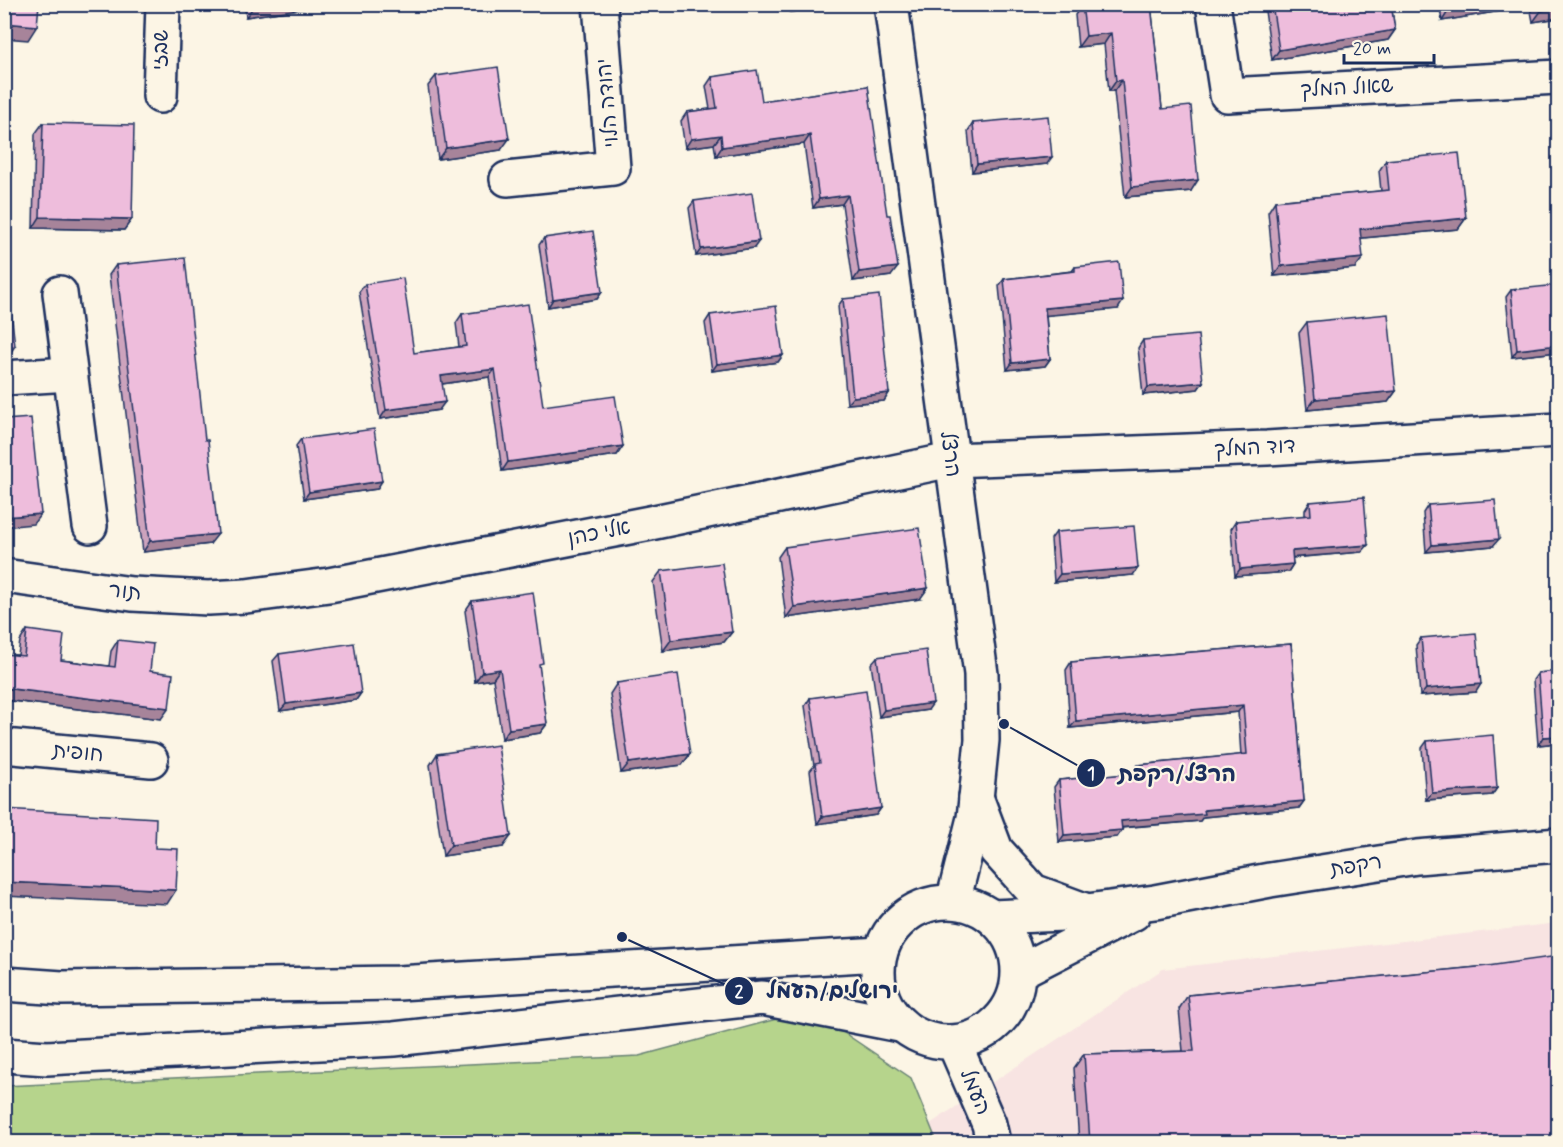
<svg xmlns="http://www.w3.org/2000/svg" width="1563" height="1147" viewBox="0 0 1563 1147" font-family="Mynerve,'Playpen Sans Hebrew',sans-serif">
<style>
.built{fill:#f8e4e2}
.green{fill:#b6d48c;stroke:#688275;stroke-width:1.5}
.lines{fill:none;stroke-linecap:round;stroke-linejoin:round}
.street-casing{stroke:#1b2f5e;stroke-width:38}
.secondary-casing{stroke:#1b2f5e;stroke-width:38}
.street{stroke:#fcf5e5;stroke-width:33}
.secondary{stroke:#fcf5e5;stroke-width:33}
.wall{fill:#cda3bd;stroke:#1b2f5e;stroke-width:1.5}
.shaded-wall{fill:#a7849a;stroke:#1b2f5e;stroke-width:1.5}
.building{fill:#eebddc;stroke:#1b2f5e;stroke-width:1.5}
.labels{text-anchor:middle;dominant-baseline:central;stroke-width:4.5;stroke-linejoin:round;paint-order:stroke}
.street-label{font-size:21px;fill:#1b2f5e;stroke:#fcf5e5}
.leader{fill:none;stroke:#1b2f5e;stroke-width:2}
.callout-dot{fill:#1b2f5e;stroke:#fcf5e5;stroke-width:2}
.mark-label{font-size:18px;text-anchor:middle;font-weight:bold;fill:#fff}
.callout-label{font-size:22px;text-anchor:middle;font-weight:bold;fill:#1b2f5e;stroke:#fcf5e5;stroke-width:4.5;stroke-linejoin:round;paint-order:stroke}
</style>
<rect width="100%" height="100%" fill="#fcf5e5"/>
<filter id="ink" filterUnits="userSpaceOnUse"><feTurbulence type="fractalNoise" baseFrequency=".0167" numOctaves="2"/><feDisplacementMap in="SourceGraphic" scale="12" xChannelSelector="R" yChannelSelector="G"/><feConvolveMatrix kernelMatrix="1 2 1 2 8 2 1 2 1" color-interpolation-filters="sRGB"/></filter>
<g filter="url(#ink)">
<polygon class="built" points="1558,923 1558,1142 937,1142 930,1124 1163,969"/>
<polygon class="green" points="810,1010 911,1078 937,1142 5,1142 4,1086 639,1056"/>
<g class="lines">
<g class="street-casing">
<g id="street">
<polyline points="1213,4 1227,95 1558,77"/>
<polyline points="160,96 163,4"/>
<polyline points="507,179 613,168 600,4"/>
<polyline points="60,293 90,526"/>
<polyline points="4,378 70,374"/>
<polyline points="4,576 132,594 208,598 246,596 329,585 650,523 951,460 1267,448 1558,430"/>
<polyline points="4,746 151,760"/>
<polyline points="992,917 1064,914 1155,902 1270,880 1417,857 1558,845"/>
<polyline points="1019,972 1134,913"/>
</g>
</g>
<g class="secondary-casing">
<g id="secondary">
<polyline points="891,4 981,674 982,740 974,818 953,902"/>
<polyline points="976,797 996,850 1033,891 1087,911"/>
<circle cx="948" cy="972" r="70"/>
<polyline points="4,984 62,988 398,983 880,954"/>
<polyline points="954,1043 989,1124 993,1142"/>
<polyline points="4,1055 47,1058 394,1039 762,998 900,1025"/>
</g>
</g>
<use href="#street" class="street"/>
<use href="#secondary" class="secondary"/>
</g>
<g class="wall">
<polygon points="244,4 334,4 246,17"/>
<polygon points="789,4 835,4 834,6 790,12"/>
<polygon points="1151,4 1162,109 1191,191 1125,197 1114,91 1109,91 1104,44 1078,47 1075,15 1082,5"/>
<polygon points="1264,4 1391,4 1395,30 1388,40 1272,60"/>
<polygon points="1439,4 1558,4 1558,18 1533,22 1530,6 1442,21"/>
<polygon points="436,76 501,150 438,159 428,86"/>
<polygon points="712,77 762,101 868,86 891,276 853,281 842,204 813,208 804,144 716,156 714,144 685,148 681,121 687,112 710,109 706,86"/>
<polygon points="43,123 132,219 124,230 33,228 35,134"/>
<polygon points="973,123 1047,164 972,172 968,131"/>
<polygon points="1386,160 1466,218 1458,229 1361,238 1355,268 1274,276 1268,212 1275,201 1381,191 1379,171"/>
<polygon points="694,201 754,248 696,256 689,208"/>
<polygon points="544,238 602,292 597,299 548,307 539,245"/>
<polygon points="116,265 205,440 210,544 143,552 109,275"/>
<polygon points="1075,267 1118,309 1046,315 1050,359 1045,366 1007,370 999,286 1004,279 1072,271"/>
<polygon points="365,284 414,353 459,347 456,323 462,314 543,406 623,446 617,455 502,471 489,377 442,384 439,410 380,419 359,292"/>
<polygon points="1511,290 1558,352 1512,357 1506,297"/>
<polygon points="843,299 889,393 884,401 847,404 838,306"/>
<polygon points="710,315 783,355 778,362 712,371 705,323"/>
<polygon points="1307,322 1396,391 1388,402 1307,410 1299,333"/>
<polygon points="1143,340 1203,382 1198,389 1143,395 1138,348"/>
<polygon points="301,439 377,489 304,499 296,446"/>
<polygon points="1310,502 1362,552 1292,558 1293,564 1288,572 1235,576 1231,529 1236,521 1305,516 1305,510"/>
<polygon points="1428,505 1493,546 1426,552 1423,513"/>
<polygon points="1056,532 1133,575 1054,582 1051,539"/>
<polygon points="785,547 920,599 786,618 778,557"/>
<polygon points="661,571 732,632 724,642 663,651 653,582"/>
<polygon points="472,601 539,668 547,724 540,733 502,739 493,679 475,682 465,611"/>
<polygon points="27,630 61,660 109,666 111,651 118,640 150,671 161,719 4,700 4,654 18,655 20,641"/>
<polygon points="1421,638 1476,692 1420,696 1416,645"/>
<polygon points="1291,644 1304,801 1299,808 1203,817 1200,821 1122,828 1122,830 1117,837 1059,842 1054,787 1059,780 1133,774 1133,772 1138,765 1241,755 1238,712 1070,728 1066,670 1071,662"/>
<polygon points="279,654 361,693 356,700 280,711 273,661"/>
<polygon points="877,657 928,710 879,717 871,664"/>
<polygon points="1558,671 1558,743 1538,745 1533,680 1538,673"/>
<polygon points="617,683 690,754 682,765 621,773 610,694"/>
<polygon points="810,698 881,808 876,815 817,824 810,771 814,766 805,706"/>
<polygon points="1427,741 1497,788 1492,795 1426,800 1422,748"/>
<polygon points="437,754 503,847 443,856 430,765"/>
<polygon points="1488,966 1558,1143 1079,1143 1074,1068 1084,1054 1183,1051 1179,1009 1188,995"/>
</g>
<g class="shaded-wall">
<polygon points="265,4 334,4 246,17 254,6"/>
<polygon points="796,4 835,4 834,6 790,12"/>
<polygon points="1484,4 1532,4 1530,6 1442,21 1449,10"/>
<polygon points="1558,8 1558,18 1533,22 1541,11"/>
<polygon points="4,23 37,26 28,40 4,38"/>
<polygon points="1395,30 1388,40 1272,60 1279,50"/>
<polygon points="1111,33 1104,44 1078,47 1086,36"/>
<polygon points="1122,80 1114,91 1109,91 1116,81"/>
<polygon points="721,135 714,144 685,148 691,139"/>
<polygon points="810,135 804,144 716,156 722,147"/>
<polygon points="509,139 501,150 438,159 446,148"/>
<polygon points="1052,157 1047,164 972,172 977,164"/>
<polygon points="1198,180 1191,191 1125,197 1132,187"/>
<polygon points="848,195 842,204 813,208 819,199"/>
<polygon points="40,217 132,219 124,230 33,228"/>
<polygon points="1466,218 1458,229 1352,239 1360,229"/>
<polygon points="759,241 754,248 696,256 701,249"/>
<polygon points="1363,258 1355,268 1274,276 1281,266"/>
<polygon points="898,267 891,276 853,281 859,272"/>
<polygon points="602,292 597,299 548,307 553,299"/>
<polygon points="1123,301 1118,309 1040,316 1045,308"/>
<polygon points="1558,345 1558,352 1512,357 1517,350"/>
<polygon points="15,346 8,356 4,357 4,347"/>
<polygon points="783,355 778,362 712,371 717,364"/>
<polygon points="1050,359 1045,366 1007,370 1012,363"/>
<polygon points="495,369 489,377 435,385 441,376"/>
<polygon points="1203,382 1198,389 1143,395 1148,387"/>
<polygon points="1396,391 1388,402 1307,410 1315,399"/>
<polygon points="889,393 884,401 847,404 853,397"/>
<polygon points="445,402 439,410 380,419 386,410"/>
<polygon points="623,446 617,455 502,471 508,462"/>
<polygon points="382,481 377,489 304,499 309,492"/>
<polygon points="41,514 33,524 4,527 4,517"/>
<polygon points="218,534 210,544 143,552 150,541"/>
<polygon points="1499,539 1493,546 1426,552 1432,545"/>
<polygon points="1368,545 1362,552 1287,558 1292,551"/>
<polygon points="1293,564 1288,572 1235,576 1240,569"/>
<polygon points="1138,568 1133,575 1054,582 1060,574"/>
<polygon points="928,588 920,599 786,618 794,607"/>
<polygon points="732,632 724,642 663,651 671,640"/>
<polygon points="500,669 493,679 475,682 482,672"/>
<polygon points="1481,684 1476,692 1420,696 1426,689"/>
<polygon points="4,688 169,708 161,719 4,700"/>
<polygon points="361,693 356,700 280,711 286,704"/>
<polygon points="933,703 928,710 879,717 884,710"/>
<polygon points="1243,705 1238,712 1070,728 1076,721"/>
<polygon points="547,724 540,733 502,739 509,729"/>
<polygon points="1558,736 1558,743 1538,745 1543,737"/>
<polygon points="690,754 682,765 621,773 629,763"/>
<polygon points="1497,788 1492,795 1426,800 1432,793"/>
<polygon points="1304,801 1299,808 1203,817 1200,821 1116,828 1121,821 1204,810"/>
<polygon points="881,808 876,815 817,824 822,817"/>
<polygon points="1122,830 1117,837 1059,842 1064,835"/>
<polygon points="511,836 503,847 443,856 451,845"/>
<polygon points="4,882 176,890 167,904 4,896"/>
</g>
<g class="building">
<polygon points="4,4 39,4 37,26 4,23"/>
<polygon points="1151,4 1162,109 1191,106 1198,180 1132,187 1122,80 1116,81 1111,33 1086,36 1082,5"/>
<polygon points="1272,4 1391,4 1395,30 1279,50"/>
<polygon points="1448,4 1484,4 1449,10"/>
<polygon points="1539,4 1558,4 1558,8 1541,11"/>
<polygon points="498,67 509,139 446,148 436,76"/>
<polygon points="757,70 762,101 868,86 887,215 890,215 898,267 859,272 848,195 819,199 810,135 722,147 721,135 691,139 687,112 717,108 712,77"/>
<polygon points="1048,116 1052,157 977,164 973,123"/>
<polygon points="43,123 134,125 132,219 40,217"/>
<polygon points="1459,153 1466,218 1360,229 1363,258 1281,266 1275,201 1389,190 1386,160"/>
<polygon points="752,193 759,241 701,249 694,201"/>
<polygon points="593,231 602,292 553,299 544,238"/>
<polygon points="185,258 205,440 208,440 218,534 150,541 116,265"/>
<polygon points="1119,262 1123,301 1045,308 1050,359 1012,363 1004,279 1075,271 1075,267"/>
<polygon points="403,278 414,353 466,346 462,314 528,304 543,406 615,396 623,446 508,462 495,369 441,376 445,402 386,410 365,284"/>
<polygon points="8,285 15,346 4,347 4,286"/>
<polygon points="1557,285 1558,295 1558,345 1517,350 1511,290"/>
<polygon points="879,295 889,393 853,397 843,299"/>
<polygon points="776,306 783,355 717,364 710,315"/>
<polygon points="1388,314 1396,391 1315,399 1307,322"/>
<polygon points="1198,335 1203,382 1148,387 1143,340"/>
<polygon points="31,418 41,514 4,517 4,420"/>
<polygon points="374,429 382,481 309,492 301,439"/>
<polygon points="1364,497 1368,545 1292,551 1293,564 1240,569 1236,521 1311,515 1310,502"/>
<polygon points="1495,500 1499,539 1432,545 1428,505"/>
<polygon points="1134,526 1138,568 1060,574 1056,532"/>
<polygon points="919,528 928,588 794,607 785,547"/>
<polygon points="722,563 732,632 671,640 661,571"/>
<polygon points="533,592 543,663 539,664 547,724 509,729 500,669 482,672 472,601"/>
<polygon points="27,630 64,635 61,660 115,667 118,640 153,644 150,671 173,674 169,708 4,688 4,654 24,656"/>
<polygon points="1476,633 1481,684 1426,689 1421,638"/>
<polygon points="354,643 361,693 286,704 279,654"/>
<polygon points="1291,644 1304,801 1204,810 1205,814 1121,821 1122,830 1064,835 1059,780 1138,773 1138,765 1247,754 1243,705 1076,721 1071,662"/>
<polygon points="926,650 933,703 884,710 877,657"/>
<polygon points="1558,671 1558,736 1543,737 1538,673"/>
<polygon points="678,674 690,754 629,763 617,683"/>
<polygon points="866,690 881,808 822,817 815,764 820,763 810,698"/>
<polygon points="1493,735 1497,788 1432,793 1427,741"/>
<polygon points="498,745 511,836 451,845 437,754"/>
<polygon points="4,809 156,818 155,848 178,849 176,890 4,882"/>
<polygon points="1558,956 1558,1143 1090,1143 1084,1054 1194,1051 1188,995 1488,966"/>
</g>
</g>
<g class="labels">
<g class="street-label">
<text transform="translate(161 50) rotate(-88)">שבזי</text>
<text transform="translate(1347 88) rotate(-3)">שאול המלך</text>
<text transform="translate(608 103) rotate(-95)">יהודה הלוי</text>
<text transform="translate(1255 448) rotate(-3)">דוד המלך</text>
<text transform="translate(950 454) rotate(82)">הרצל</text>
<text transform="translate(599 533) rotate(-11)">אלי כהן</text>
<text transform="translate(125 592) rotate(6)">תור</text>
<text transform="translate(78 753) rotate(5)">חופית</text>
<text transform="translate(1356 866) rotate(-9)">רקפת</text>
<text transform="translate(975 1092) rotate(67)">העמל</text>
</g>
</g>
<path class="leader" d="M1004 724L1091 773M622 937L739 991"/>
<g class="callout-dot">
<circle cx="1004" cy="724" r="6"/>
<circle cx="622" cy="937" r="6"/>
<circle cx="1091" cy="773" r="15"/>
<circle cx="739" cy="991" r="15"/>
</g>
<g class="mark-label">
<text x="1091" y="779">1</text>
<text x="739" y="997">2</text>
</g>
<g class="callout-label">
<text x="1177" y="781">הרצל/רקפת</text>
<text x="832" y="998">ירושלים/העמל</text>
</g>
<rect width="1563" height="1147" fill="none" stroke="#fcf5e5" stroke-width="24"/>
<rect x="12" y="12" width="1539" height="1123" fill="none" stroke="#1b2f5e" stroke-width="2" filter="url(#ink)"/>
<path d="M1344 54v9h90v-9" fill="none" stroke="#1b2f5e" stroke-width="3"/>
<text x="1353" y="54" font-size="18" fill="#1b2f5e" stroke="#fcf5e5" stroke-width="4.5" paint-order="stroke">20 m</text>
</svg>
